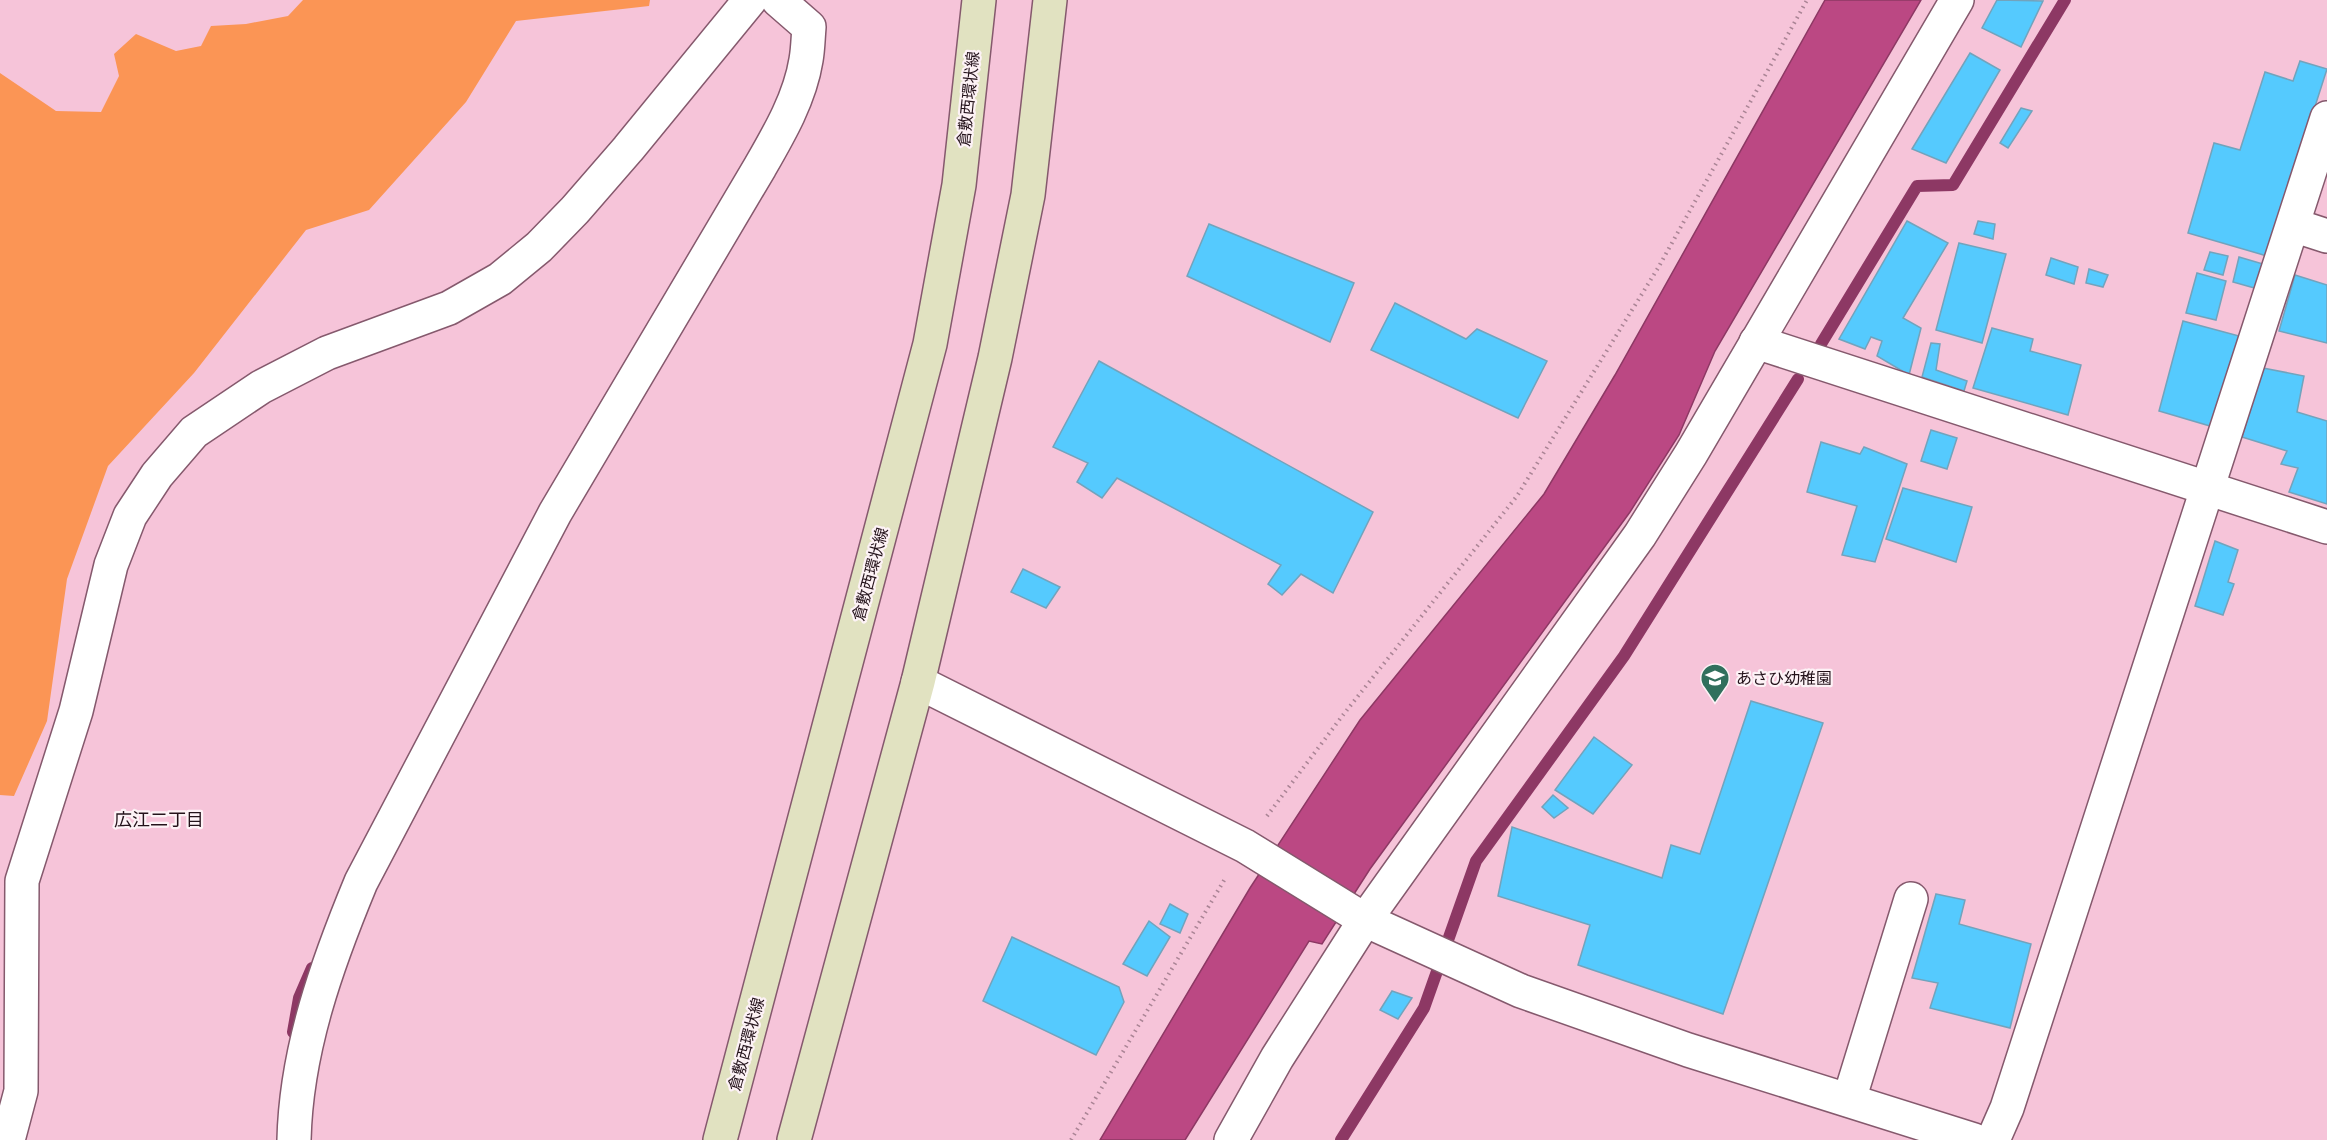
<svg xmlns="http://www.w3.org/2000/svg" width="2327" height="1140" viewBox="0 0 2327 1140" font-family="'IBM Plex Serif','Noto Sans JP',serif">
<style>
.green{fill:#fb9555}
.water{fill:#bb4883;stroke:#8d3864;stroke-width:1.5}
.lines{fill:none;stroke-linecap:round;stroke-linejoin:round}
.stream{stroke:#8d3864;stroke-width:12}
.building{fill:#55cafe;stroke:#72a3bc;stroke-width:1.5}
.minor-casing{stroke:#85596d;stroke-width:36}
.tertiary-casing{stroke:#85596d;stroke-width:36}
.secondary-casing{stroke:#85596d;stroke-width:36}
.path{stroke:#aa8495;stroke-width:4;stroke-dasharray:1.5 4.5;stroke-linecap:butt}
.minor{stroke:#fff;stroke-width:33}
.tertiary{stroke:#fff;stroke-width:33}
.secondary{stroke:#e1e2c1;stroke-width:33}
.labels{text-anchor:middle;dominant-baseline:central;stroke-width:4.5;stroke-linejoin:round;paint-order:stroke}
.street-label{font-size:16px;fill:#23121a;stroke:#fdf2f6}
.poi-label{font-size:16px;fill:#23121a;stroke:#fdf2f6;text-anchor:start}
.neighbourhood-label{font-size:18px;fill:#23121a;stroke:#fdf2f6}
</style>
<rect width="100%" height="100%" fill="#f6c4d9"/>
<polygon class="green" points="303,0 650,0 649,6 516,21 466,102 369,210 306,230 194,373 108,466 67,579 47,721 14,796 0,795 0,73 56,111 101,112 119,76 114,54 136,34 176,51 201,46 211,26 246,24 288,16"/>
<polygon class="water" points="1825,0 1921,0 1715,351 1679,435 1630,512 1370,869 1322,944 1309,941 1185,1140 1100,1140 1250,888 1360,720 1544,494 1615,375"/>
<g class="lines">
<g class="stream">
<polyline points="1821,344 1917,186 1953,185 2065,0"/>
<polyline points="293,1032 299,998 312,968"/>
<polyline points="1341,1140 1424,1008 1476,861 1624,656 1798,379"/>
</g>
</g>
<g class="building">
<polygon points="1997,0 2043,1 2021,47 1982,28"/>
<polygon points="1970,53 2000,70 1946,163 1912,149"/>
<polygon points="2300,61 2327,69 2267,256 2188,233 2214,143 2240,150 2265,72 2293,81"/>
<polygon points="2021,108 2032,111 2008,148 2000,143"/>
<polygon points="1907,221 1948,243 1903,318 1921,328 1909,375 1877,356 1882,341 1871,337 1865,349 1839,339"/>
<polygon points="1978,221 1995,224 1993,239 1974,234"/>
<polygon points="1209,224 1354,283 1330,342 1187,276"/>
<polygon points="1959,243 2006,254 1982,343 1936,330"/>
<polygon points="2210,252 2228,256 2223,275 2204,270"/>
<polygon points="2239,257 2263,264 2258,289 2233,282"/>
<polygon points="2051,258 2078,267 2074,284 2046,275"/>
<polygon points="2089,269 2108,275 2103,287 2086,283"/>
<polygon points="2197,273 2226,281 2216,320 2186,313"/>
<polygon points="2295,275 2327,285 2327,343 2279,331"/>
<polygon points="1395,303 1466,339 1477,329 1547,361 1518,418 1371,350"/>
<polygon points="2183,321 2239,336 2210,426 2159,411"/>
<polygon points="1992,328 2033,339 2030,351 2081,365 2068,415 1973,388"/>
<polygon points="1931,343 1940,344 1936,370 1967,381 1964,391 1922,377"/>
<polygon points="1099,361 1373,512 1333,593 1301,574 1282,595 1268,584 1281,565 1117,478 1102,498 1077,482 1088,463 1053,447"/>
<polygon points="2263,368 2304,376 2297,412 2327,421 2327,504 2289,492 2298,468 2281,464 2287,451 2242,437"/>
<polygon points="1931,430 1957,438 1947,469 1921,461"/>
<polygon points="1821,442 1860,454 1864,447 1907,464 1875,562 1842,555 1857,506 1807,492"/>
<polygon points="1903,488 1972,507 1956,562 1886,539"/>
<polygon points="2215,541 2238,550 2228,582 2234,584 2223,615 2195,606"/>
<polygon points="1023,569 1060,587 1046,608 1011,592"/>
<polygon points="1751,701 1823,723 1723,1014 1578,965 1590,925 1498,896 1512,827 1662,878 1671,845 1700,854"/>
<polygon points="1594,737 1632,765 1593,814 1555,790"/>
<polygon points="1553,795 1568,808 1554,818 1542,807"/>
<polygon points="1936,894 1965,900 1959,924 2031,944 2010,1028 1930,1008 1938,983 1912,978"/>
<polygon points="1170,904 1188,914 1180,933 1160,924"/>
<polygon points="1149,921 1170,937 1147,976 1123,964"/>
<polygon points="1012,937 1119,987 1124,1002 1096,1055 983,1001"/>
<polygon points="1392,991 1412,998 1398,1019 1380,1010"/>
</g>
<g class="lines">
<g class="minor-casing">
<g id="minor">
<polyline points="2293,225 2327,236"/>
<polyline points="1756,342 2327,527"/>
<polyline points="1849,1100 1911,899"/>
<polyline points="8,1140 21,1091 22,881 76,711 111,565 130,516 157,475 194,432 261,387 327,353 449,308 500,279 539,247 575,210 628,149 750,0"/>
<path d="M294 1140C296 1050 327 964 361 882L555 513 760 167C779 134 800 98 806 60 808 49 808 38 809 27L778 0"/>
<polyline points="1993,1140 2007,1108 2327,118"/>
</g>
</g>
<g class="tertiary-casing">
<g id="tertiary">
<polyline points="918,682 1245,846 1365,920 1521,991 1688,1050 1974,1140"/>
<polyline points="1231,1140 1277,1058 1365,920 1640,535 1691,454 1957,0"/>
</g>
</g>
<g class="secondary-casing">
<g id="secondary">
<polyline points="720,1140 930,344 959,185 979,0"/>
<polyline points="794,1140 918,682 995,358 1028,195 1050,0"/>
</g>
</g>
<g class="path">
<polyline points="1267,816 1343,715 1517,496 1658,268 1807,0"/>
<polyline points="1071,1140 1226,877"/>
</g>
<use href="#minor" class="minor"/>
<use href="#tertiary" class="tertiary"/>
<use href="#secondary" class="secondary"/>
</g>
<defs>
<g id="school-pin" transform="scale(1.5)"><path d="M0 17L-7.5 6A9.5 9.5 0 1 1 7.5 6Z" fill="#31705d" stroke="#fdf2f6"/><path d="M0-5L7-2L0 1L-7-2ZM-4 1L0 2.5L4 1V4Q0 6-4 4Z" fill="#fff"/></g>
</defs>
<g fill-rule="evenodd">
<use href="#school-pin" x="1715" y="678"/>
</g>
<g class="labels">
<g class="street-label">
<text transform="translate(968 99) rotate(-84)">倉敷西環状線</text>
<text transform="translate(870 574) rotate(-75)">倉敷西環状線</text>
<text transform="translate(746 1044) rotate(-75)">倉敷西環状線</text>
</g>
<g class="poi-label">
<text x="1736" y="678">あさひ幼稚園</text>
</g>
<g class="neighbourhood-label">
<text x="159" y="819">広江二丁目</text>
</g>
</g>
</svg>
